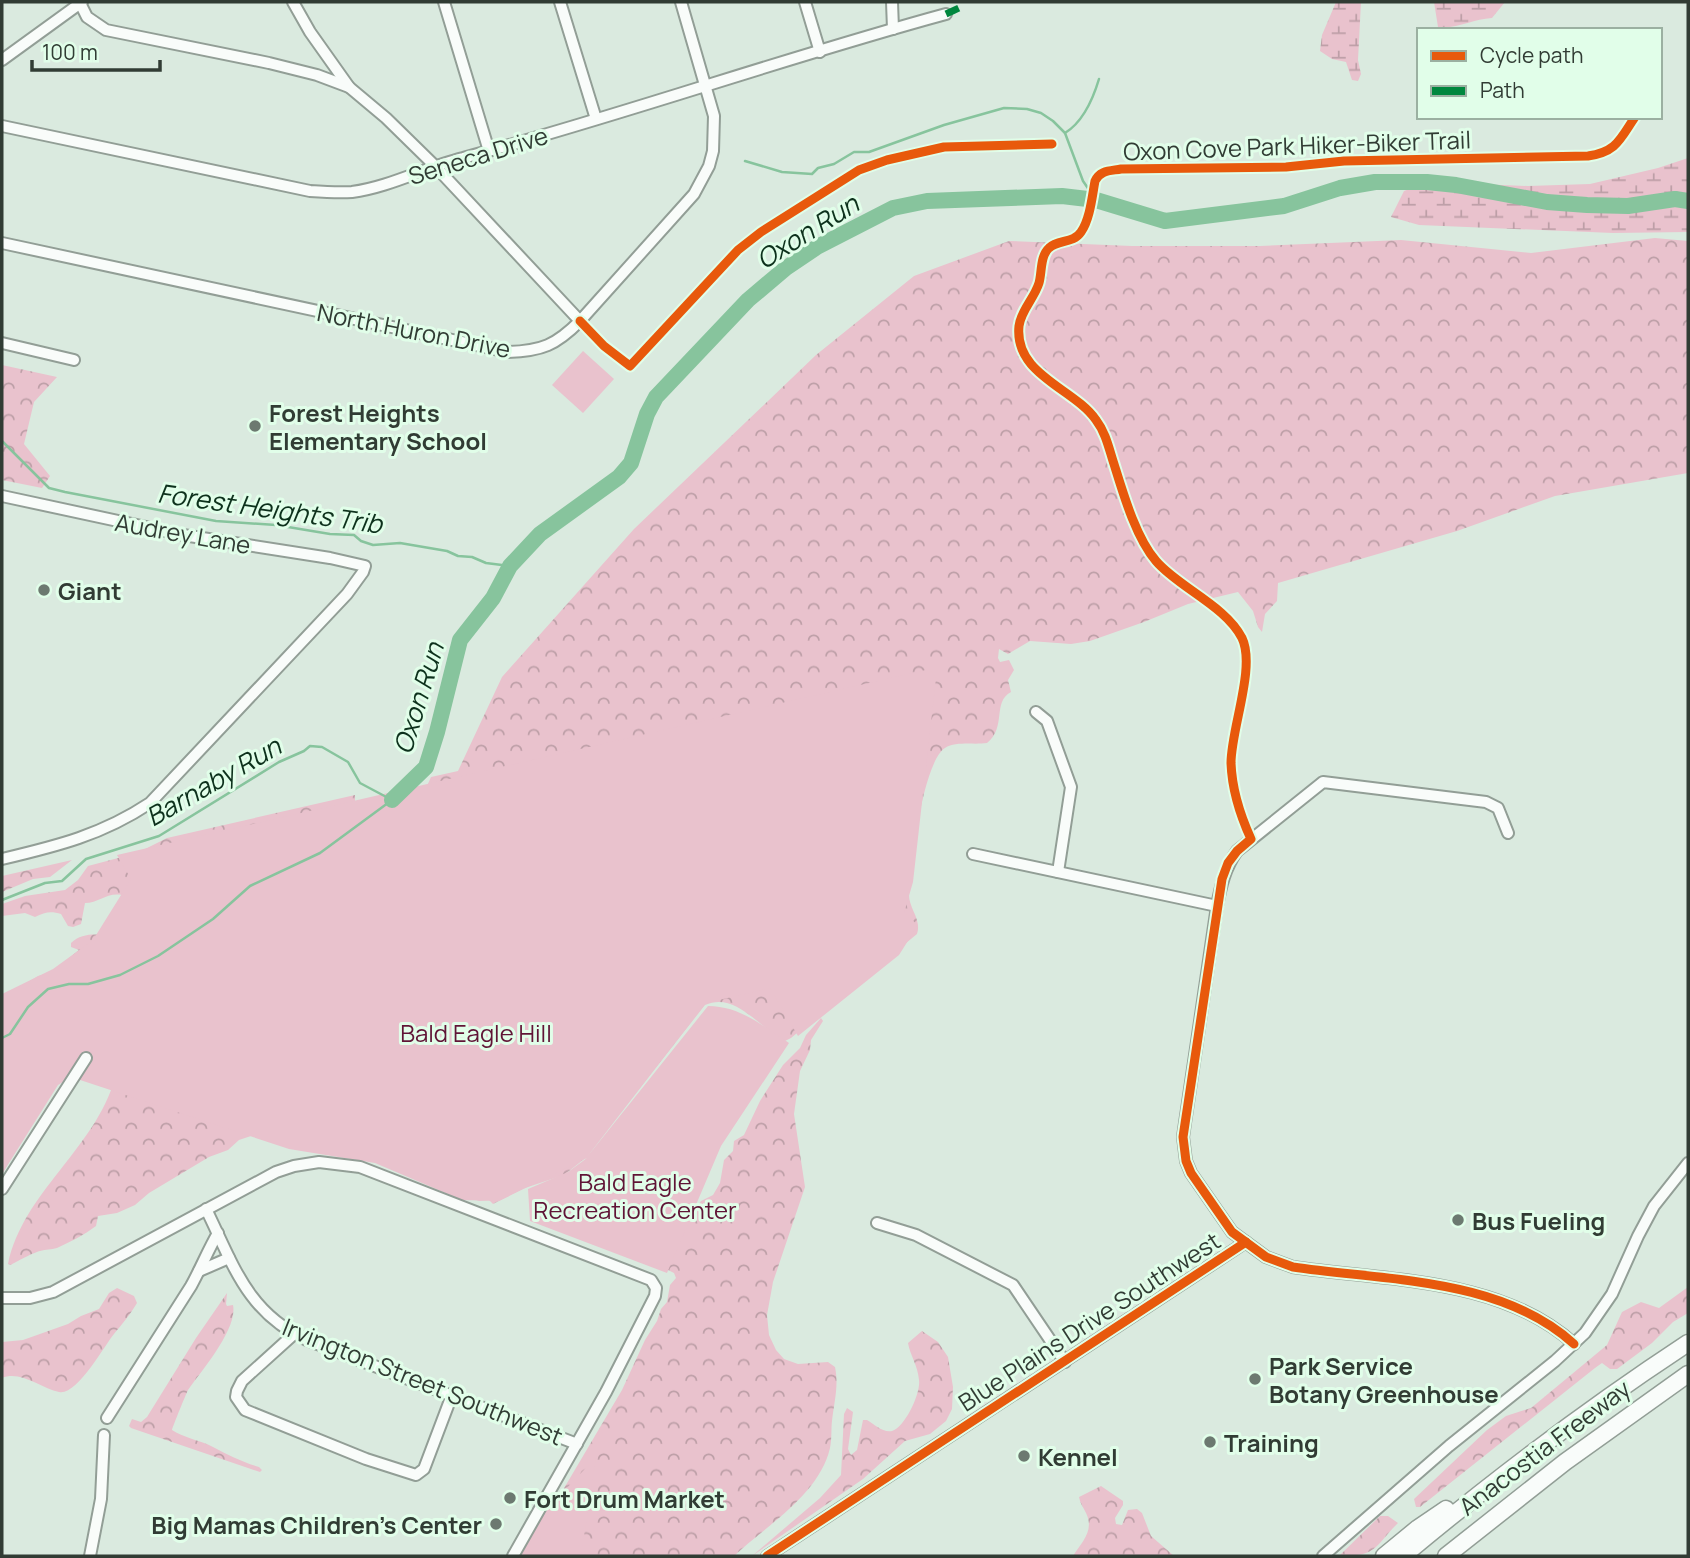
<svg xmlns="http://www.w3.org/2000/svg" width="1690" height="1558" viewBox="0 0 1690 1558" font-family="Manrope,sans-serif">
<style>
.forest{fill:url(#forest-crowns)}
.wetland{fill:url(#wetland-marsh)}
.park{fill:#e9c2cd}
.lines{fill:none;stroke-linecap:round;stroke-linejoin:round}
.stream{stroke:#87c49d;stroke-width:2.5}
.river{stroke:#87c49d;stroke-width:16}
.minor-casing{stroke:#929e96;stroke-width:14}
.highway-casing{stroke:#929e96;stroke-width:19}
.minor{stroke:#f9fcfa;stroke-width:10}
.highway{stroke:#f9fcfa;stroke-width:16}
.quiet{stroke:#00873e;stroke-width:7;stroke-dasharray:14 7;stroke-linecap:butt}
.cycleway-casing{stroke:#e1fee9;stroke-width:13}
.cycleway{stroke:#e8590c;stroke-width:9}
.poi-dot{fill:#6c7970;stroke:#e1fee9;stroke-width:2.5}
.labels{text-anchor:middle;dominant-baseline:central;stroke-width:6;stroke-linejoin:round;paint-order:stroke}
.street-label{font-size:24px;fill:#313c34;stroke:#e1fee9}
.poi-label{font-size:24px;font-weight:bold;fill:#313c34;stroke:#e1fee9;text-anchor:start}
.park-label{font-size:24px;fill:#601436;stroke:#e1fee9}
.water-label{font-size:26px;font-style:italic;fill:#0d311c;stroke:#e1fee9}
</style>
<defs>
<pattern id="forest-crowns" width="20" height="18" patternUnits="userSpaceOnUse" patternTransform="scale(1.75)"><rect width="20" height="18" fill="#e9c2cd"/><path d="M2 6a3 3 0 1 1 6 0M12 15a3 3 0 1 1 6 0" fill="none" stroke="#bd9fa7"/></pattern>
<pattern id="wetland-marsh" width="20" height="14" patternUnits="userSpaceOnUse" patternTransform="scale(1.75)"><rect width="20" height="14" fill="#e9c2cd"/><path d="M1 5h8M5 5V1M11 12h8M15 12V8" fill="none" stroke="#bd9fa7"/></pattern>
</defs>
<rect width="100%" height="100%" fill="#daeadf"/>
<g class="forest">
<path d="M1655 238 1688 241V473L1555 496 1457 531 1278 583 1277 601 1265 614 1262 632 1258 627 1253 611 1238 592 1188 604 1144 622 1090 641 1071 644 1030 641 1008 654 999 649 998 658 1000 662 1009 660 1014 670 1008 680 1011 692C992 702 1007 727 987 743 974 745 956 741 945 748 923 762 910 866 909 893 908 908 922 919 917 934L791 1038 785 1041C760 1029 736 991 705 1005L583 1160 564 1175 522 1189 493 1204 489 1200 479 1201 373 1156 251 1136 239 1140 228 1150 209 1157 149 1193 135 1205 117 1213 98 1216 96 1226C84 1235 70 1242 57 1248 51 1250 46 1249 40 1251 35 1252 15 1262 11 1265L8 1264C23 1192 95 1149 115 1078L84 1054 50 1093 2 1174V1063L427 786 431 777 458 771 502 677 634 529 816 355 914 276 1009 241 1132 246H1260L1401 240 1531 253Z"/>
<polygon points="2,365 57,377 34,402 24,444 50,476 42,488 2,480"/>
<path d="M355 795V801L2 1003 20 987 38 976 52 972 79 950 71 947V943C81 933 94 934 107 935L122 895C107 892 99 903 85 903L81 924 73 927 68 926 61 914C51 911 45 912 35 917L25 913 2 916V904L25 896 65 890 78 880 88 866 137 853 167 838Z"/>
<polygon points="72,860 50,877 33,879 2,892 2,876"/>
<path d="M821 1018 823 1021 811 1040 810 1050 800 1071 794 1114 805 1187 773 1282 767 1315 769 1335 776 1350 784 1359 798 1364 828 1362 835 1367C839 1386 834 1402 832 1421 831 1429 832 1439 830 1448 819 1495 767 1525 734 1556H524L622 1390 645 1340 657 1321 661 1309 667 1302 670 1285 676 1278 674 1273 666 1269 687 1221 701 1201 713 1195 720 1183 724 1160 733 1151 734 1141 744 1135 760 1101 783 1065 800 1048 806 1035Z"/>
<polygon points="1688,1287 1688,1313 1673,1322 1652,1343 1617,1369 1610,1369 1602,1363 1595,1368 1420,1507 1416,1507 1414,1499 1487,1430 1506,1416 1531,1408 1607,1345 1622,1312 1641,1302 1659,1308"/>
<path d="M117 1288 134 1296 137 1303C130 1315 122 1324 114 1334 104 1346 77 1396 59 1392 41 1388 20 1370 2 1378V1342L23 1340 68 1324 81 1316 99 1309 109 1293Z"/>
<path d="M227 1293 226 1304 227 1306 233 1305C238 1329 201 1371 188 1390 186 1394 173 1426 172 1430 184 1438 200 1440 213 1447 228 1455 242 1462 259 1467L262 1470 260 1472 131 1428 129 1426 132 1419 141 1422 147 1417 196 1338Z"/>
<path d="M922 1331 938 1342 948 1357 953 1387 952 1409 946 1421 930 1434 905 1441 863 1479 752 1556 820 1498 841 1475 844 1414 847 1408 853 1412 848 1449 851 1455 857 1450 863 1420H867C874 1424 883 1433 892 1431 905 1427 921 1393 919 1380 918 1366 910 1355 908 1343Z"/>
<path d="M1101 1486 1123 1501V1505L1115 1518 1116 1524 1122 1525 1128 1510 1137 1509 1142 1513 1151 1536 1174 1556H1073C1081 1543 1095 1531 1086 1513 1083 1507 1080 1503 1079 1497Z"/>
<path d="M1380 1516H1388L1398 1523C1373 1548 1378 1556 1339 1556Z"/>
</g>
<g class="wetland">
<polygon points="1336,2 1361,2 1358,60 1361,74 1358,81 1352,80 1346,62 1332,59 1320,51 1322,35"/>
<path d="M1434 2H1505L1492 18C1473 19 1458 29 1438 27Z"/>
<polygon points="1688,158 1688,232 1613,233 1419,225 1391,217 1404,191 1429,182 1528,186 1590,184 1658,168"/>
</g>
<g class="park">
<polygon points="583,351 614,379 583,413 552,385"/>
<path d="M930 669 936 678 913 882 904 913 918 925 899 955 798 1036 770 988 706 1003 587 1157 708 1006C740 1006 763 1026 789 1043L721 1146 667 1273 530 1221 528 1189 568 1172 587 1158 499 1201 462 1200 375 1163 289 1149 71 1077 58 1085 2 1174V994L53 969 93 940 131 879 117 855Z"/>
<polygon points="596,1457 581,1556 514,1556 518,1540"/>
</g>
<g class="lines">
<g class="stream">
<path d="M1065 133C1083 122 1093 99 1099 79"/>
<polyline points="745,161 782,172 812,174 818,168 834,164 854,152 869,152 944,125 1004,108 1027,109 1041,113 1053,121 1065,133 1083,181 1096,200"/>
<polyline points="2,441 49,488 65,492 216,521 276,525 330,534 354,535 361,541 373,545 400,543 447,551 458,556 472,557 486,563 510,566"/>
<polyline points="2,900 45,883 62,881 86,859 159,836 279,762 304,751 310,746 322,747 348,762 360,783 392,800 320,853 250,886 213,919 158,956 120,975 88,984 69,984 48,989 28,1007 10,1034 2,1038"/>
</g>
<polyline class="river" points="392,800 426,767 437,732 460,640 493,598 510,566 540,534 619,477 631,463 647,414 656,397 748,300 786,268 817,247 893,208 927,201 1062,196 1096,200 1165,221 1284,206 1340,188 1375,182 1427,182 1456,185 1547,202 1587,205 1628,206 1675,199 1688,201"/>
<g class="minor-casing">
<g id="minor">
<polyline points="293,2 310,32 349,87"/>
<polyline points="444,2 489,151"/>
<polyline points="560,2 596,119"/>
<polyline points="805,2 820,52"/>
<polyline points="892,2 893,29"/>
<polyline points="80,3 87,17 106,30 269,63 317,75 349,87 386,118 434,165 580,321"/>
<polyline points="2,60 82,2"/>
<path d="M2 126 310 191C324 192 338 193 352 192 390 187 426 167 463 158 626 114 784 58 946 14"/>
<path d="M2 243 508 352C542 351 556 345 580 321L694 194 709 166 713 151 714 116 681 2"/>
<polyline points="2,343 74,360"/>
<path d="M2 496 183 535 330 558 365 566 363 572 347 594 150 803C102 835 57 846 2 859"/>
<polyline points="1036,712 1047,721 1071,787 1058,872"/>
<path d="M1508 833 1498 808 1486 802 1323 782 1237 851C1225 868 1221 885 1217 906L1185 1123 1183 1137 1186 1161 1191 1173 1232 1232 1266 1257 1293 1267C1386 1281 1500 1277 1574 1344"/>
<polyline points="973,854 1217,906"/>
<polyline points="2,1189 86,1058"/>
<path d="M206 1209C233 1264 247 1313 307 1340L577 1444"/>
<polyline points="877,1223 916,1235 1013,1285 1065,1362"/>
<polyline points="199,1271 229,1258"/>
<polyline points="2,1298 30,1298 53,1292 276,1172 294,1166 319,1162 360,1167 651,1280 656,1288 655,1296 606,1392 513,1556"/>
<polyline points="294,1334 242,1381 237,1391 236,1397 245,1410 366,1459 416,1475 424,1469 452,1395"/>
<path d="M107 1418 191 1286C201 1268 208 1250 218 1233"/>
<polyline points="90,1556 101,1499 104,1435"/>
<polyline points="767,1556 1246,1242"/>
<polyline points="1323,1556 1449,1446 1555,1361 1585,1333 1612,1294 1638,1236 1654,1206 1688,1163"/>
</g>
</g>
<g class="highway-casing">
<g id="highway">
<polyline points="1384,1556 1418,1528 1446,1509"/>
<path d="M1403 1556C1494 1480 1589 1408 1688 1343"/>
<polyline points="1446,1556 1565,1462 1688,1374"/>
</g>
</g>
<use href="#minor" class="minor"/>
<use href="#highway" class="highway"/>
<polyline class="quiet" points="946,14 959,8 958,2"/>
<g class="cycleway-casing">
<g id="cycleway">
<polyline points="580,321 604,346 630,366 738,250 761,232 859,170 887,160 944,147 1052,144"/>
<path d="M1574 1344C1500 1277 1386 1281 1293 1267L1266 1257 1232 1232 1191 1173 1186 1161 1183 1137 1222 879 1228 863 1237 851 1251 839C1240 815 1232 790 1231 763 1231 729 1256 667 1242 638 1226 606 1178 587 1156 561 1136 538 1123 493 1114 464 1109 449 1106 433 1096 420 1074 388 1014 375 1019 326 1021 310 1034 299 1039 283 1042 273 1040 256 1049 248 1058 239 1073 244 1081 232 1090 219 1092 197 1095 181 1100 170 1110 171 1121 169L1286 167 1344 161 1588 156C1617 152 1620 139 1635 117"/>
<polyline points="767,1556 1246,1242"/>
</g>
</g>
<use href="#cycleway" class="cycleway"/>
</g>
<g class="poi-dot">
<circle cx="255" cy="426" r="7"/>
<circle cx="44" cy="590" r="7"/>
<circle cx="1458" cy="1220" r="7"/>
<circle cx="1255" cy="1379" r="7"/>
<circle cx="1210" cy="1442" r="7"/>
<circle cx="1024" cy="1456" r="7"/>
<circle cx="510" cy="1498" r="7"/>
<circle cx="496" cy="1524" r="7"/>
</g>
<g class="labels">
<g class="street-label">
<text transform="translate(1297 145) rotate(-2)">Oxon Cove Park Hiker-Biker Trail</text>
<text transform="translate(478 155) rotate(-17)">Seneca Drive</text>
<text transform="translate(414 330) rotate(11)">North Huron Drive</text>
<text transform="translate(183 533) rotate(10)">Audrey Lane</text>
<text transform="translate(1089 1321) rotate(-33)">Blue Plains Drive Southwest</text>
<text transform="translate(423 1381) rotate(22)">Irvington Street Southwest</text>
<text transform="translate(1544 1447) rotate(-37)">Anacostia Freeway</text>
</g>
<g class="poi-label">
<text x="269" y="412">Forest Heights<tspan x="269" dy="28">Elementary School</tspan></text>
<text x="58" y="590">Giant</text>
<text x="1472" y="1220">Bus Fueling</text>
<text x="1269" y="1365">Park Service<tspan x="1269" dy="28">Botany Greenhouse</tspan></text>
<text x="1224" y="1442">Training</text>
<text x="1038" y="1456">Kennel</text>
<text x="524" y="1498">Fort Drum Market</text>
<text x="482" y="1524" text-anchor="end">Big Mamas Children's Center</text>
</g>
<g class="park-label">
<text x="476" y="1032">Bald Eagle Hill</text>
<text x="635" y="1181">Bald Eagle<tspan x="635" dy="28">Recreation Center</tspan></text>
</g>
<g class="water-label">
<text transform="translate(807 231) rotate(-32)">Oxon Run</text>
<text transform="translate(270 508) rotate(8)">Forest Heights Trib</text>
<text transform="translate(418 698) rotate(-73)">Oxon Run</text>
<text transform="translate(213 781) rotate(-30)">Barnaby Run</text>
</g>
</g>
<rect width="1690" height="1558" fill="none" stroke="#313c34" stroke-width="7"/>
<rect x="1417" y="28" width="245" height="91" fill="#e1fee9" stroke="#9bb0a1" stroke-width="2"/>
<rect x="1431" y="51" width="35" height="10" fill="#e8590c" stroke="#9bb0a1" stroke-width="2"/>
<text x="1480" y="63" font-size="21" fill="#313c34">Cycle path</text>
<rect x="1431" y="86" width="35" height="10" fill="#00873e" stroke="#9bb0a1" stroke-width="2"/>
<text x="1480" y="98" font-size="21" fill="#313c34">Path</text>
<path d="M32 60v10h128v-10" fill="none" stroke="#313c34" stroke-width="3.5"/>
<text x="42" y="60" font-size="21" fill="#313c34" stroke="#e1fee9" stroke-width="5" paint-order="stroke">100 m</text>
</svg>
